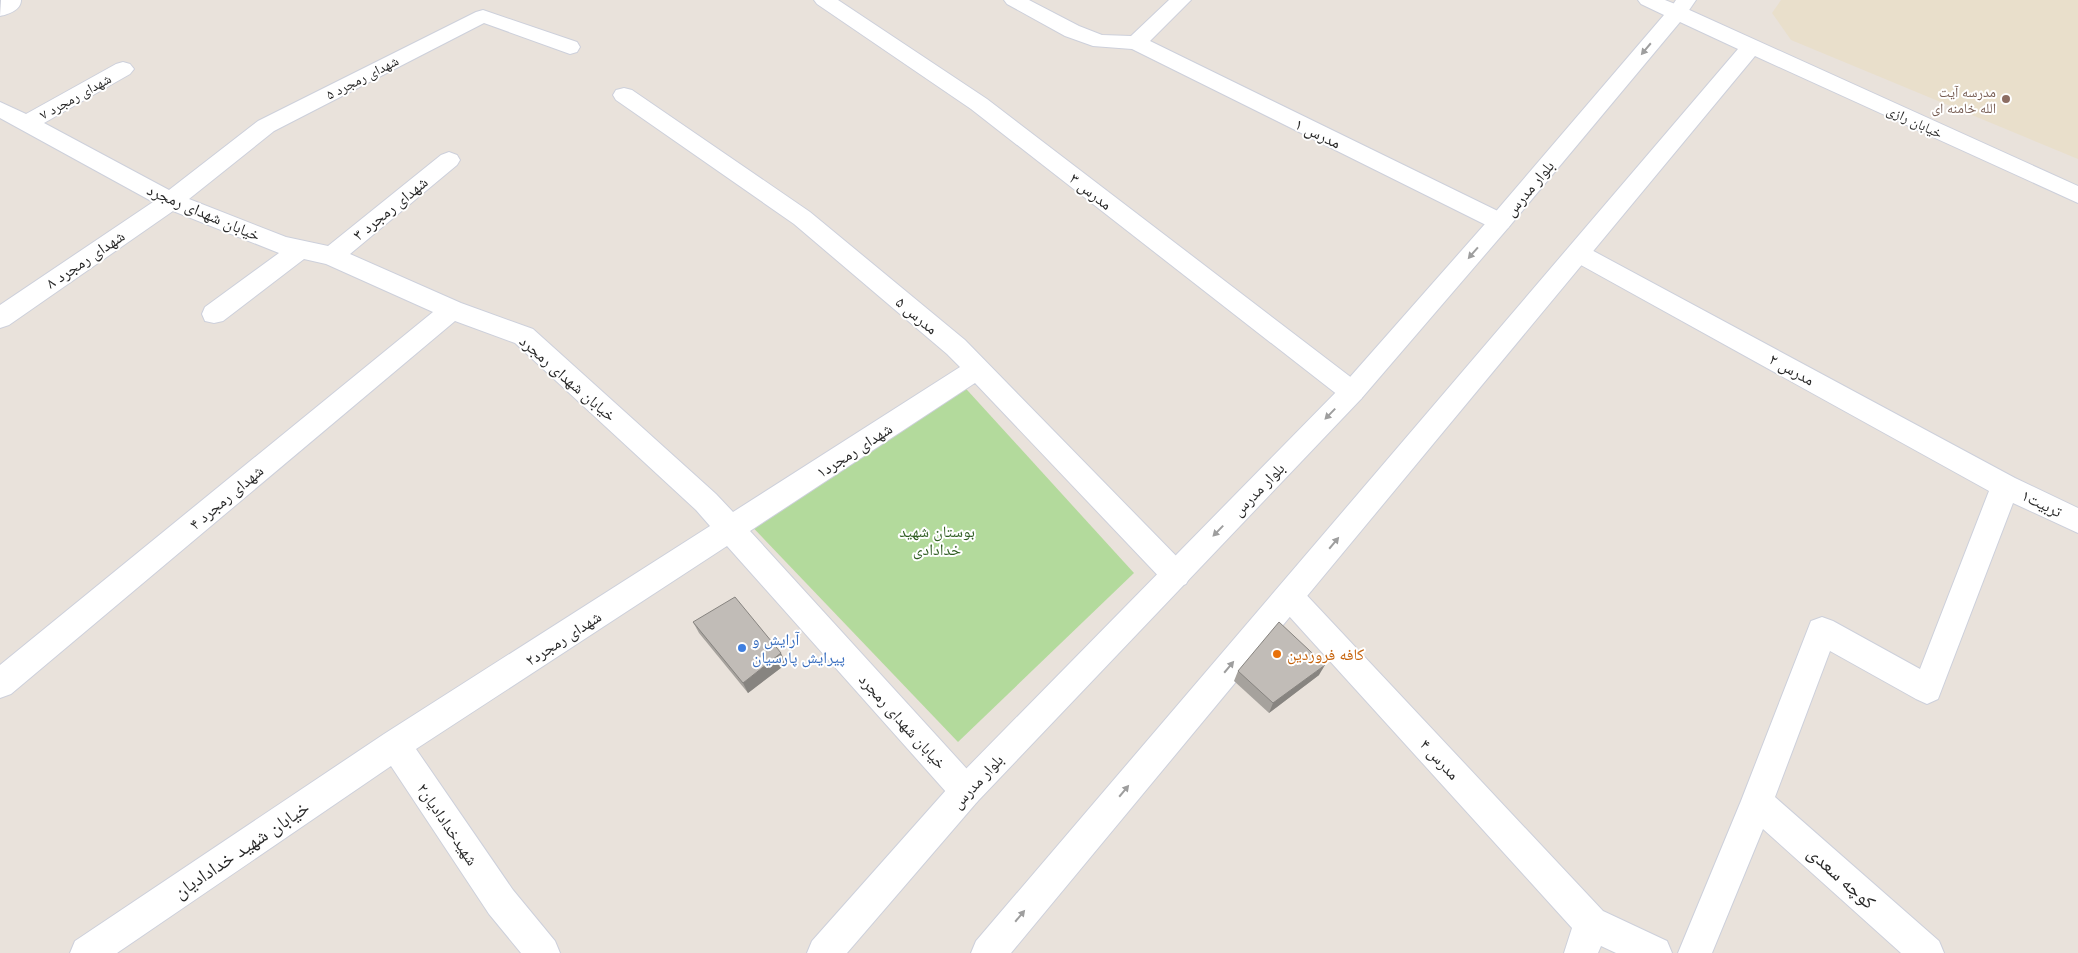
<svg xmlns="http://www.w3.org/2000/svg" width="2078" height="953" viewBox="0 0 2078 953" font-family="'Noto Sans','Noto Naskh Arabic',sans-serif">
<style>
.education{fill:#e9dfcb}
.green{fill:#b3da9c}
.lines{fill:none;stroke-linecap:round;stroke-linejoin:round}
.minor-casing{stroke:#cdd0db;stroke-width:2}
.tertiary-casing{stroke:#cdd0db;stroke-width:2}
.minor{fill:#fff;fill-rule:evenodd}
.tertiary{fill:#fff;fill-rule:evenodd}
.wall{fill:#a6a29d}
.shaded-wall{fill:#878480}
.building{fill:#c1bcb7;stroke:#878480}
.oneway{fill:#9e9e9e}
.education-dot{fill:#8d6e63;stroke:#fff;stroke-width:2}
.shop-dot{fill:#3f7fe0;stroke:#fff;stroke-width:2}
.food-dot{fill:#e8710a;stroke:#fff;stroke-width:2}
.labels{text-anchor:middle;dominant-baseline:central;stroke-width:4;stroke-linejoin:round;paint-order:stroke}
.far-street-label{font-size:14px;fill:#282828;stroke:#fff}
.far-education-label{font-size:14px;fill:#785e54;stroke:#fff;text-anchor:end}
.street-label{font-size:16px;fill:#282828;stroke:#fff}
.park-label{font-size:16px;fill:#2e5c20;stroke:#fff}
.shop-label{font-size:16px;fill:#366cbe;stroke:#fff;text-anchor:start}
.food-label{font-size:16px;fill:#c56008;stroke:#fff;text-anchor:start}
.near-street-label{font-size:19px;fill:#282828;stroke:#fff}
</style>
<rect width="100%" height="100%" fill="#e9e2db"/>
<polygon class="education" points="1781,0 2078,0 2078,159 1791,40 1772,13"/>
<polygon class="green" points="958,380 1134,573 958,742 741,515"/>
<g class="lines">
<g class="minor-casing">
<g id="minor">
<path d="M1 0H21C21 10 9 14 0 16Z"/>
<polygon points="814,0 838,0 987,99 1361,385 1365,392 1361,399 1352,402 1343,399 971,109 817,4"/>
<polygon points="1004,0 1029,0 1079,26 1102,35 1131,36 1169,0 1191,0 1150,41 1508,216 1512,222 1508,228 1500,230 1492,228 1132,49 1093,46 1065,36 1007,4"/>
<polygon points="1676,0 1696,0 1685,16 1678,18 1671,16 1668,12"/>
<polygon points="483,10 577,42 580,47 577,52 570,54 484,23 274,131 189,199 286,237 328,246 441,155 449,152 457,155 460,160 457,165 350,254 461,303 533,329 716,494 733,512 960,367 947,354 794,224 616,100 613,95 616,90 624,88 632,90 810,212 965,340 1186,566 1191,575 1186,584 1176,588 1166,584 975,383 750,531 977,780 982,791 977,802 966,807 955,802 727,546 416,749 513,890 555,941 560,953 521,953 489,914 391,766 117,953 70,953 75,941 384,734 710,526 696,510 515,343 455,321 11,694 0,698 0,665 433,312 326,264 304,259 223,321 214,323 205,321 202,314 205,307 279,253 173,211 9,325 0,328 0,305 153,202 0,118 0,102 26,114 116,64 123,62 130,64 134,69 130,74 44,123 169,190 258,121 476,12"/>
<polygon points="1578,244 1586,247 2015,478 2078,508 2078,533 2013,503 1938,699 1927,704 1916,699 1830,651 1775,797 1939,941 1944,953 1901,953 1763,829 1712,953 1678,953 1741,801 1811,621 1822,617 1833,621 1920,669 1989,491 1570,259 1566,253 1570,247"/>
<polygon points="1289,583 1299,587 1603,911 1667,941 1672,953 1616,953 1601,946 1598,953 1564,953 1572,928 1279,605 1274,596 1279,587"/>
</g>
</g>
<g class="tertiary-casing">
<polygon id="tertiary" points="1638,0 1665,0 1685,8 2078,186 2078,203 1755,56 1011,953 971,953 976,941 1738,49 1680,22 1508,228 1361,399 977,802 847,953 807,953 812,941 955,780 1343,385 1492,216 1664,15 1641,4"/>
</g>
<use href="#minor" class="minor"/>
<use href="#tertiary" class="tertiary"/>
</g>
<g class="wall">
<polygon points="693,622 786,664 748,693 699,633"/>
<polygon points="1238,671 1319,675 1269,713 1234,681"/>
</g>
<g class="shaded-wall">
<polygon points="781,653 786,664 748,693 743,683"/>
<polygon points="1325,665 1319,675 1269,713 1273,703"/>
</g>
<g class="building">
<polygon points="735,597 781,653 743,683 693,622"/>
<polygon points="1279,622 1325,665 1273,703 1238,671"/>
</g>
<defs><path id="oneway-solid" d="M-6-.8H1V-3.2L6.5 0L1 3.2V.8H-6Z" transform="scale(1.25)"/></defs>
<g class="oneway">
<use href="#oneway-solid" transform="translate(1646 49) rotate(130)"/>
<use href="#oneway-solid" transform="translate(1473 253) rotate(131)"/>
<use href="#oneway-solid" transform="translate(1330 414) rotate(134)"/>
<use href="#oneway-solid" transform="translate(1218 531) rotate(134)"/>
<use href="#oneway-solid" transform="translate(1334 543) rotate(-50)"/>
<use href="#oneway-solid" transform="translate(1229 667) rotate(-50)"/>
<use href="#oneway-solid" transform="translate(1124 791) rotate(-50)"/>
<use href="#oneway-solid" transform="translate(1020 916) rotate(-50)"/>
</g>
<circle class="education-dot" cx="2006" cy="99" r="5"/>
<circle class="shop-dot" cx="742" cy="648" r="5"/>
<circle class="food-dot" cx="1277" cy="654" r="5"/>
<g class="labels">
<g class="far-street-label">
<text transform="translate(362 77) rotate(-27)">شهدای رمجرد ۵</text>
<text transform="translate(75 96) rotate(-29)">شهدای رمجرد ۷</text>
<text transform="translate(1915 121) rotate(25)">خیابان رازی</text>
</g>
<g class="far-education-label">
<text x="1996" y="91">مدرسه آیت<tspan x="1996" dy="16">الله خامنه ای</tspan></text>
</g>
<g class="street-label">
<text transform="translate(1318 133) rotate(26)">مدرس ۱</text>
<text transform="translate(1529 188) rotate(-50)">بلوار مدرس</text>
<text transform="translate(1091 191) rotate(38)">مدرس ۳</text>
<text transform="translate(390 208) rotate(-39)">شهدای رمجرد ۳</text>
<text transform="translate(204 212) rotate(23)">خیابان شهدای رمجرد</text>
<text transform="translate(85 259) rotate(-34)">شهدای رمجرد ۸</text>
<text transform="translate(917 315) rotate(40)">مدرس ۵</text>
<text transform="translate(1792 369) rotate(29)">مدرس ۲</text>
<text transform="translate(568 378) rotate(41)">خیابان شهدای رمجرد</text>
<text transform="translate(854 450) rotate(-33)">شهدای رمجرد۱</text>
<text transform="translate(1258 489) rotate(-46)">بلوار مدرس</text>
<text transform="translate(226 497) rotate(-40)">شهدای رمجرد ۴</text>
<text transform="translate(2042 503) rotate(26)">تربیت۱</text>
<text transform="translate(563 638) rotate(-33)">شهدای رمجرد۲</text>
<text transform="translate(903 721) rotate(48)">خیابان شهدای رمجرد</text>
<text transform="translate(1440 759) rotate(47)">مدرس ۴</text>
<text transform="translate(977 781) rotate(-47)">بلوار مدرس</text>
<text transform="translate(448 824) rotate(56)">شهیدخدادادیان۲</text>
</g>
<g class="park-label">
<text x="937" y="531">بوستان شهید<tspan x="937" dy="18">خدادادی</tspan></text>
</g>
<g class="shop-label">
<text x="752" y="639">آرایش و<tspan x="752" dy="18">پیرایش پارسیان</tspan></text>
</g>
<g class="food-label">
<text x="1287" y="654">کافه فروردین</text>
</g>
<g class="near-street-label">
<text transform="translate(241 849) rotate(-34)">خیابان شهید خدادادیان</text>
<text transform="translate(1842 877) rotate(42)">کوچه سعدی</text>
</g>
</g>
</svg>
